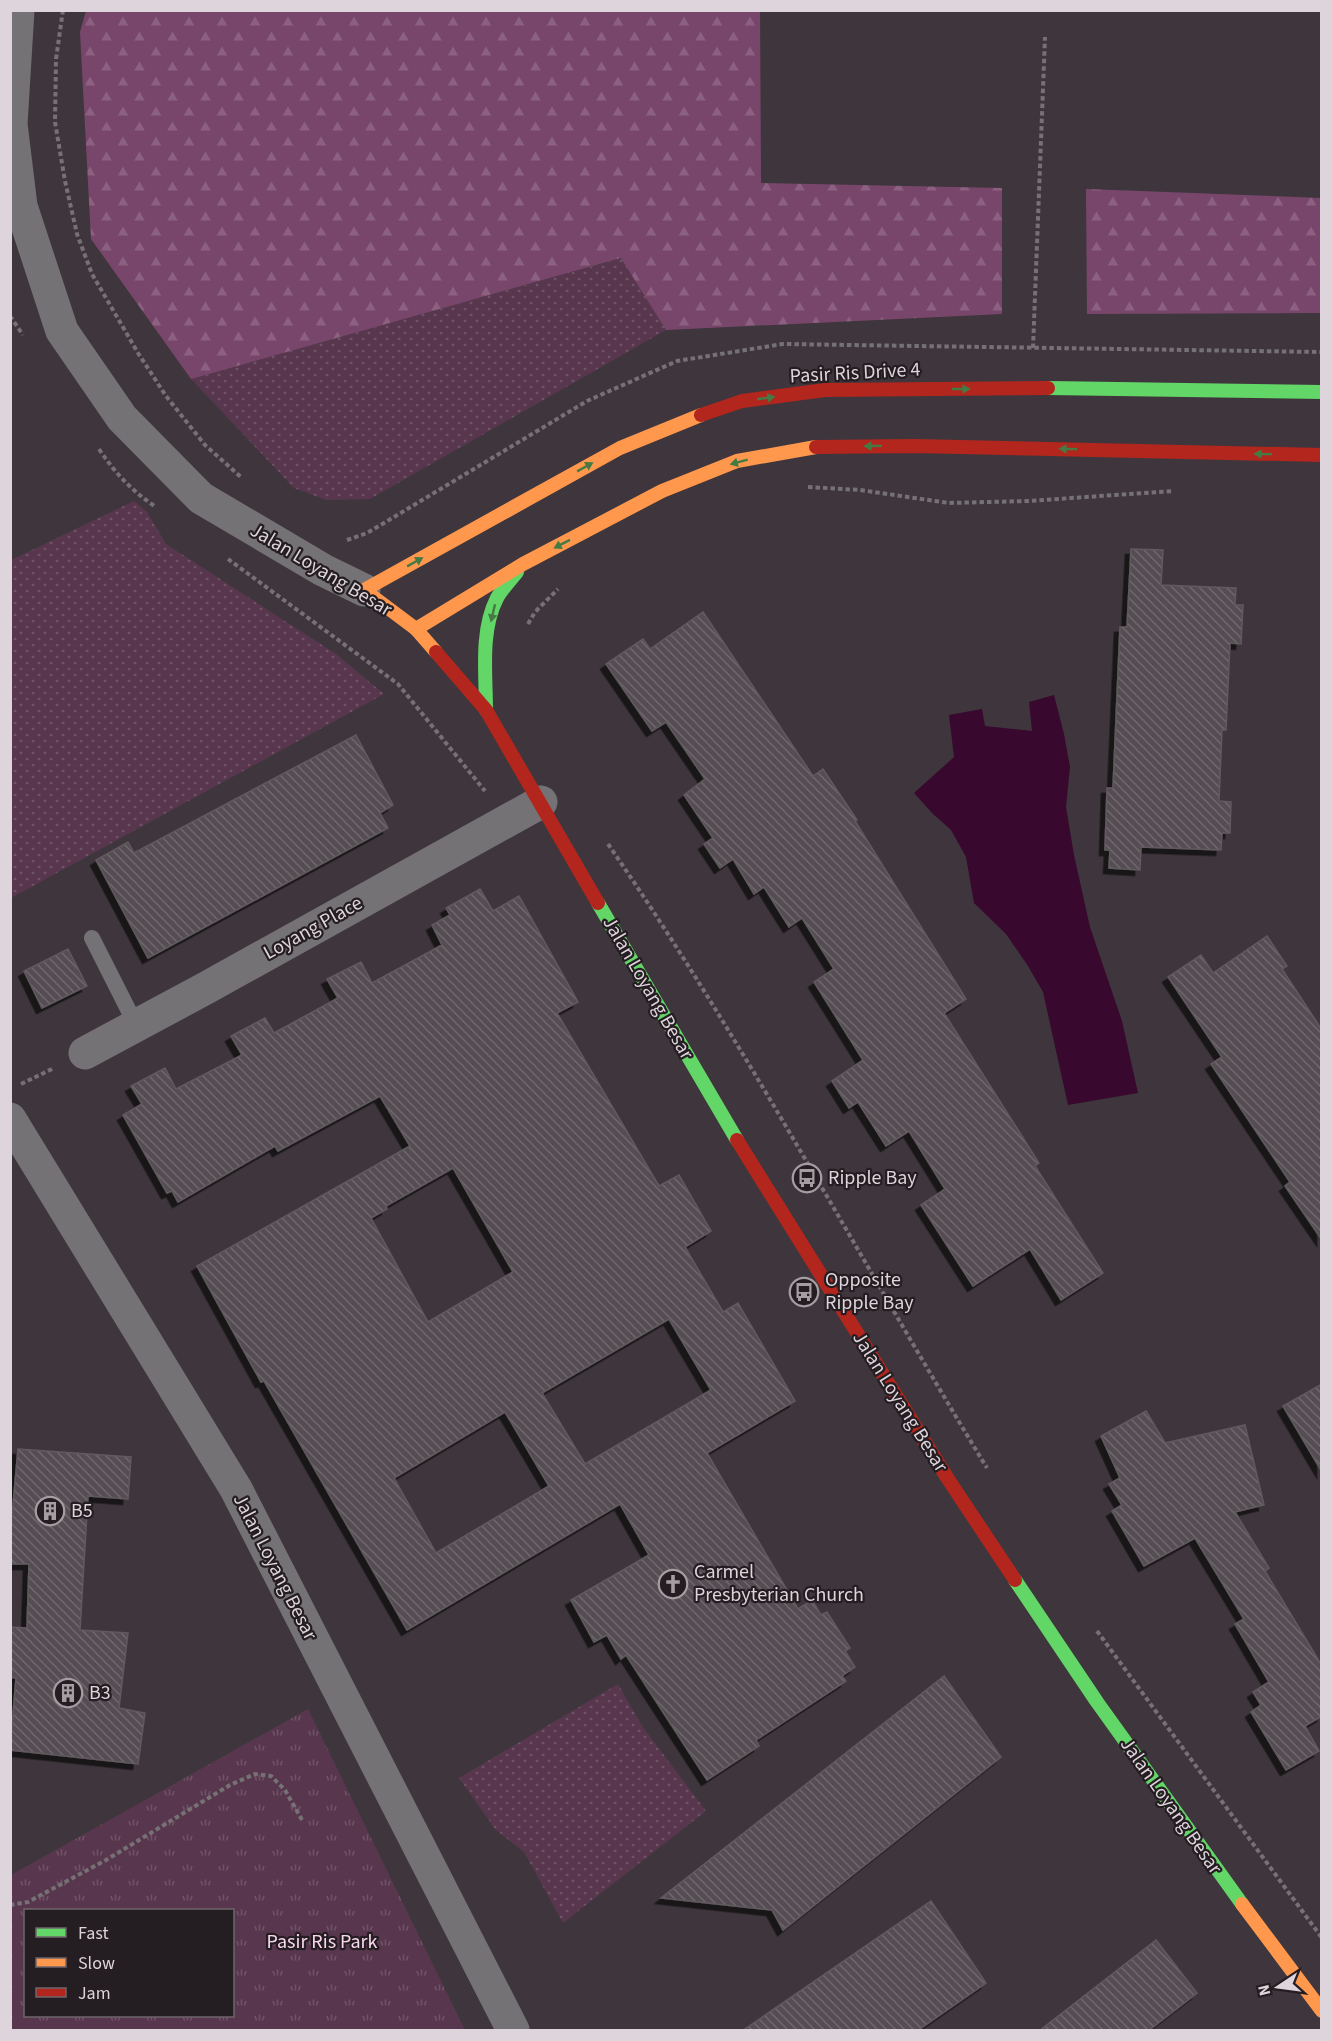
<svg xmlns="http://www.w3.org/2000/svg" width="1332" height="2041" viewBox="0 0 1332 2041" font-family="'Source Sans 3',sans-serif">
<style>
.grass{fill:url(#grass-dots)}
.forest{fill:url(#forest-firs)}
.park{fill:url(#park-tufts);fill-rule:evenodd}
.water{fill:#39082e}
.building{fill:url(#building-back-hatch);stroke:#605a5e;stroke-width:1.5;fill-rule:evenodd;filter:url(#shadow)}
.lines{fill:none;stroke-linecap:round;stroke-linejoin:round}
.path{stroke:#757174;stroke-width:4;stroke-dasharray:4.5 3;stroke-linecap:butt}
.lane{stroke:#757275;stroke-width:16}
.street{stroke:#757275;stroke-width:33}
.fast{stroke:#63d668;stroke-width:14}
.slow{stroke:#ff974d;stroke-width:14}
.jam{stroke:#b3261e;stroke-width:14}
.oneway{fill:#447a44}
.labels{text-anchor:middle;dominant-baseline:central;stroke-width:4.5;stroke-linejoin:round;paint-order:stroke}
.street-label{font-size:20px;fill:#ded4db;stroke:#241d21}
.poi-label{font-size:20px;fill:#ded4db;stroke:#241d21;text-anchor:start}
.park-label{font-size:20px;fill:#fbd7ef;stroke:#241d21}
</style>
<defs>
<pattern id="grass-dots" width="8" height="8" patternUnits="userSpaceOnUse" patternTransform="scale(1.5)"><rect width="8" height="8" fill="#58374e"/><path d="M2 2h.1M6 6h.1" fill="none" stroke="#705367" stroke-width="1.8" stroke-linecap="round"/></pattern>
<pattern id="forest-firs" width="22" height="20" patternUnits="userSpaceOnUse" patternTransform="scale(1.5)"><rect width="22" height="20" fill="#79466b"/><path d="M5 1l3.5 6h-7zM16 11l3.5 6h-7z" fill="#8c6080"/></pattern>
<pattern id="park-tufts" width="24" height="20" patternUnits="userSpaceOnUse" patternTransform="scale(1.5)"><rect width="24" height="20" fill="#58374e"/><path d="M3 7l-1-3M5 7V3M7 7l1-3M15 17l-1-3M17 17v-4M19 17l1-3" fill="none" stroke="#705367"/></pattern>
<pattern id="building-back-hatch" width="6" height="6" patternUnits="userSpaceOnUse" patternTransform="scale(1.5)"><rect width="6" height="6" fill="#554e53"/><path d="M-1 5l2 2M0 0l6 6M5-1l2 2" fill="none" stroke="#6d676b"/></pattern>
<filter id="shadow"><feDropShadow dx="-5.5" dy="5.5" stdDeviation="0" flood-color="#0009"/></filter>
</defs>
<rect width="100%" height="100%" fill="#3e363c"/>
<g class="grass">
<polygon points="622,258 666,330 370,499 326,500 294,488 191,379"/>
<polygon points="134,501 147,512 166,544 336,654 384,694 11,898 11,560"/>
<polygon points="618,1684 642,1726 706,1811 563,1923 524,1852 495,1829 459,1778"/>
</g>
<g class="forest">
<polygon points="86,11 760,11 761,183 1002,188 1002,314 666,330 621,258 191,379 91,239 80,32"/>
<polygon points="1086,189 1321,198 1321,313 1087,314"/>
</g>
<path class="park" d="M308 1709 465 2030H11V1875ZM26 1910H232V2016H26Z"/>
<polygon class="water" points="1054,695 1064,734 1070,767 1066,807 1074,855 1090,927 1122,1021 1138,1093 1068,1105 1043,992 1028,966 1006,934 974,903 966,857 951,830 933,814 914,793 954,757 949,715 982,709 985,726 1032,731 1029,702"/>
<g class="building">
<polygon points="1131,549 1163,550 1161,585 1236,588 1235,605 1243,605 1241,644 1230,643 1226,730 1222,730 1219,801 1231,802 1230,833 1222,833 1221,850 1141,847 1140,870 1109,868 1110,850 1105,850 1107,788 1113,788 1120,627 1127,627"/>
<polygon points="703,612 813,776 823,769 857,820 855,821 966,999 944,1013 1039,1163 1035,1166 1103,1273 1061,1300 1030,1249 973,1286 921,1205 945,1189 909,1131 886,1146 858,1102 849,1108 832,1081 863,1060 814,982 834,969 802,918 789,927 764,887 754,894 733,859 720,868 704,844 713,838 684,795 705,779 666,722 652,731 606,664 643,639 650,649"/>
<polygon points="356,735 393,805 380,813 388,828 148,958 96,860 128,842 134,853"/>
<path d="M480 889 493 911 519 896 578 1002 557 1013 659 1186 679 1175 711 1231 685 1247 723 1312 738 1303 795 1401 707 1453 798 1609 812 1600 821 1615 827 1612 850 1648 845 1651 855 1667 842 1676 846 1681 756 1740 759 1746 707 1780 626 1655 621 1659 607 1635 594 1642 571 1600 649 1555 620 1504 407 1630 264 1381 261 1382 197 1266 410 1146 380 1096 278 1151 275 1146 178 1202 172 1191 167 1193 123 1115 142 1104 131 1086 165 1068 176 1089 242 1055 231 1036 265 1018 274 1033 338 998 327 979 361 962 372 983 442 945 432 925 450 915 446 908ZM453 1168 513 1272 428 1322 371 1218 387 1209 386 1206ZM669 1319 711 1390 585 1464 542 1393ZM505 1412 549 1486 436 1553 394 1478Z"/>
<polygon points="1267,936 1287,966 1282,969 1322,1030 1322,1240 1285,1186 1290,1182 1211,1064 1222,1057 1168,977 1201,955 1213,973"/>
<polygon points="68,949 87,986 42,1008 24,971"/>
<polygon points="1322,1384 1322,1472 1283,1406"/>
<polygon points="1146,1411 1165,1443 1245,1425 1264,1505 1235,1512 1269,1568 1265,1571 1322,1666 1322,1716 1305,1726 1319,1751 1286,1770 1251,1712 1261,1705 1253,1692 1269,1682 1235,1624 1244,1619 1195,1538 1144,1566 1112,1511 1122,1505 1109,1484 1120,1478 1101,1436"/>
<polygon points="18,1449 131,1457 128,1499 88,1496 80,1630 128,1633 119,1708 145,1713 138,1764 10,1750 16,1678 10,1677 10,1627 27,1628 29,1564 10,1564 10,1539"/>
<polygon points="944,1676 1001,1757 783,1930 772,1910 661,1898"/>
<polygon points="931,1901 986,1983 917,2031 742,2031"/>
<polygon points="1156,1940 1197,1993 1148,2031 1039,2031"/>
</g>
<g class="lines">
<g class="path">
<polyline points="63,10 56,59 55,122 65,181 77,234 92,274 138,353 166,396 205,445 241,477"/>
<polyline points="10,316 23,335"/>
<polyline points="1033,348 1045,37"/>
<path d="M99 449C115 473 132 491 156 507"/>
<polyline points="808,487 860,490 949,503 1028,501 1174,491"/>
<polyline points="347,540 367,533 384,523 587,401 677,361 783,344 1322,352"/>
<polyline points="228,559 398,684 485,791"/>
<polyline points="528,624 535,612 558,589"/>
<path d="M608 844C746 1044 860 1260 987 1468"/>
<polyline points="21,1084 54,1068"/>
<polyline points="1097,1631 1322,1938"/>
<polyline points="10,1905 28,1902 106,1860 230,1785 255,1774 271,1776 285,1790 302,1820"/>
</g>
<polyline class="lane" points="92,938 136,1025"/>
<g class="street">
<polyline points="18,10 11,124 21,206 62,331 122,418 201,498 323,570 364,590"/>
<polyline points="85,1053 206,988 541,802"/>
<polyline points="10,1119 236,1489 513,2030"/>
</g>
<g class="fast">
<polyline points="1048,388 1322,392"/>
<path d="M486 710C486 675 480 631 497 598 502 589 510 581 517 572"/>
<polyline points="598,903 737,1140"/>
<polyline points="1015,1580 1097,1702 1242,1904"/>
</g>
<g class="slow">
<polyline points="416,629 523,564 662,491 737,461 816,447"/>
<polyline points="436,652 416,629 364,590 620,448 701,415"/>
<polyline points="1242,1904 1322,2011"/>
</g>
<g class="jam">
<polyline points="701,415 742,401 825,390 1048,388"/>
<polyline points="816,447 914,446 1322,455"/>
<polyline points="436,652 486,710 598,903"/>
<polyline points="737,1140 948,1479 1015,1580"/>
</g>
</g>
<defs><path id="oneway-solid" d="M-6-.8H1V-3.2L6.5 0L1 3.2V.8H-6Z" transform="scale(1.5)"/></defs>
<g class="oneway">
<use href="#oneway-solid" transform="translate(961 389)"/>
<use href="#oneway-solid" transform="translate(766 398) rotate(-8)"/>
<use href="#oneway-solid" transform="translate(873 446) rotate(179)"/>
<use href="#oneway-solid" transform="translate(1068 449) rotate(-179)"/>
<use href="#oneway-solid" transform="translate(1263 454) rotate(-179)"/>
<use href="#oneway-solid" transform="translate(739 462) rotate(165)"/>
<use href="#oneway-solid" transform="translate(585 467) rotate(-29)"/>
<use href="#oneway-solid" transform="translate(562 544) rotate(153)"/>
<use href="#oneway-solid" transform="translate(415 562) rotate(-29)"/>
<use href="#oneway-solid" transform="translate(493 613) rotate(103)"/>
</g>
<defs>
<g id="bus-ring" transform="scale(1.5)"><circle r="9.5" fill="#241d21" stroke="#a69da3" stroke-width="1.5"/><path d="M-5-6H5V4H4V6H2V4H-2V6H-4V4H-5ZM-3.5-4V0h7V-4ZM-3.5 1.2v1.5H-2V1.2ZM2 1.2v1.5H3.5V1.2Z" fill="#a69da3"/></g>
<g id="building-ring" transform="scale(1.5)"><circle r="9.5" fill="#241d21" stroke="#a69da3" stroke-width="1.5"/><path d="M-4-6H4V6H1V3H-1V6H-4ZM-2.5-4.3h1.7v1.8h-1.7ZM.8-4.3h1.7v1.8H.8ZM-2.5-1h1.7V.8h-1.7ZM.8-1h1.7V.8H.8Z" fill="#a69da3"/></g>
<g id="church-ring" transform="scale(1.5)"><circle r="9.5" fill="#241d21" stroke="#a69da3" stroke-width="1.5"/><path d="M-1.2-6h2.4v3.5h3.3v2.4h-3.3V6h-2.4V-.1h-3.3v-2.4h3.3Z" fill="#a69da3"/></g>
</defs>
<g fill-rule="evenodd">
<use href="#bus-ring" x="807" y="1178"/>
<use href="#bus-ring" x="804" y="1292"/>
<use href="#building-ring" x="50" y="1511"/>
<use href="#church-ring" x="673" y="1584"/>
<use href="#building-ring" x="68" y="1693"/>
</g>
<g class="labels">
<g class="street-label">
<text transform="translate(855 373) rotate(-3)">Pasir Ris Drive 4</text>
<text transform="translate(321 570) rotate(31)">Jalan Loyang Besar</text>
<text transform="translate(313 928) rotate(-29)">Loyang Place</text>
<text transform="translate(648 988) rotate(60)">Jalan Loyang Besar</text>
<text transform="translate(900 1402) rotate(58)">Jalan Loyang Besar</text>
<text transform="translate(275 1567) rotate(63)">Jalan Loyang Besar</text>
<text transform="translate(1171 1806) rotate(55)">Jalan Loyang Besar</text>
</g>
<g class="poi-label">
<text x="828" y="1178">Ripple Bay</text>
<text x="825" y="1280">Opposite<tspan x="825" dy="23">Ripple Bay</tspan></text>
<text x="71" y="1511">B5</text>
<text x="694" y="1572">Carmel<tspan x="694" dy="23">Presbyterian Church</tspan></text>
<text x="89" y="1693">B3</text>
</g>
<g class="park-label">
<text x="322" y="1942">Pasir Ris Park</text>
</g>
</g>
<rect width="1332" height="2041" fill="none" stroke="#ded4db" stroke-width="24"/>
<rect x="24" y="1909" width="210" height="108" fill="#241d21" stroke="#6e666b" stroke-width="1.5"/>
<rect x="36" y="1928" width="30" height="9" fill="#63d668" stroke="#6e666b" stroke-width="1.5"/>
<text x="78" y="1939" font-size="18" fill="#ded4db">Fast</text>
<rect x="36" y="1958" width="30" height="9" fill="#ff974d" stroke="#6e666b" stroke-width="1.5"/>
<text x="78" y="1969" font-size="18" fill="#ded4db">Slow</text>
<rect x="36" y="1988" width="30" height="9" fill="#b3261e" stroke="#6e666b" stroke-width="1.5"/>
<text x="78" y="1999" font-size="18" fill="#ded4db">Jam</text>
<g transform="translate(1278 1987) rotate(257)" stroke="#241d21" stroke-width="4.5" paint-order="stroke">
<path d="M0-4.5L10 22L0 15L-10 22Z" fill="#ded4db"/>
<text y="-9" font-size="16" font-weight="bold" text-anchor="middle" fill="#ded4db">N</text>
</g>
</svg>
